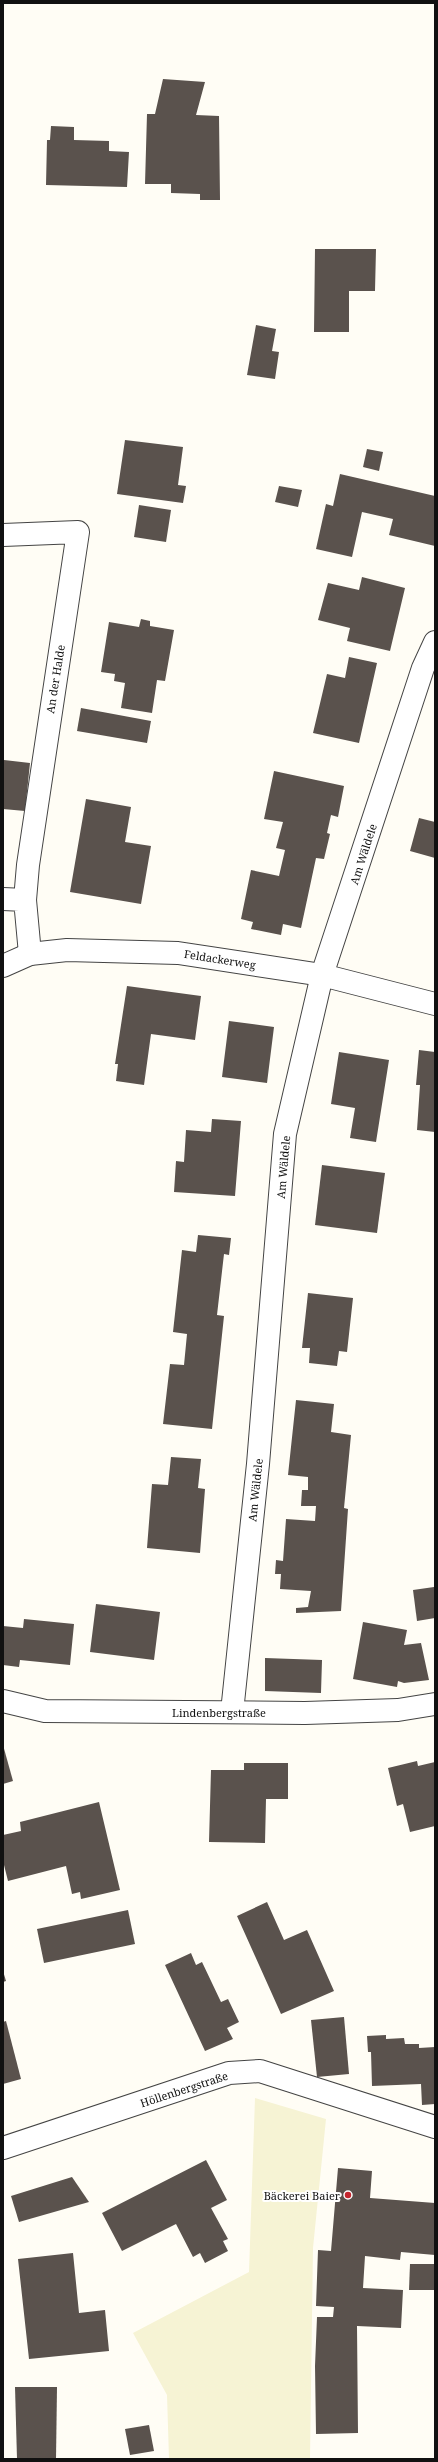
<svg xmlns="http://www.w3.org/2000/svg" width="438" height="2462" viewBox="0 0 438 2462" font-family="'Noto Serif',serif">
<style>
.farmland{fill:#f6f3d4}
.building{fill:#5a524d}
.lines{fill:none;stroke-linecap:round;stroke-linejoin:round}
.street-casing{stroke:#444;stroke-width:24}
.street{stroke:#fff;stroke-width:22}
.poi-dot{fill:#c4262e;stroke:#fff;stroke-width:1.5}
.labels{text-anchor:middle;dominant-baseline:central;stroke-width:4;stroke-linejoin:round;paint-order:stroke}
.street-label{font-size:11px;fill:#111;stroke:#fff}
.poi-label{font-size:11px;fill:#111;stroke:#fff;text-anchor:end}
</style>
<rect width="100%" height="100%" fill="#fffdf5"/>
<polygon class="farmland" points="255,2098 326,2119 313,2248 310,2459 169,2459 167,2395 133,2333 249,2272"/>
<g class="building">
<polygon points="163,79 205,82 196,115 219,116 220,200 200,200 200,194 171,193 171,184 145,184 147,114 155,114"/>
<polygon points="51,126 74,127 74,140 109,141 109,151 129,152 127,187 46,185 47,140 50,140"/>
<polygon points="315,249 376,249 375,291 349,291 349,332 314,332"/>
<polygon points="256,325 276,329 272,351 279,352 275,379 247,375"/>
<polygon points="125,440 183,447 178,485 186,486 183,503 117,494"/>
<polygon points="367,449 383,452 379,471 363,467"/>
<polygon points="340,474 435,496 435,546 389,535 393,519 362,512 352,557 316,549 326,504 333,506"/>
<polygon points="279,486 302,490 298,507 275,502"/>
<polygon points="139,505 171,510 166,542 134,537"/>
<polygon points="362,577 405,588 390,651 347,641 350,628 318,620 328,583 359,590"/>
<polygon points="141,619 150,621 150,626 174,630 165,681 157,680 152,713 121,708 125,683 114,681 115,674 101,672 109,622 139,627"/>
<polygon points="349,657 377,663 359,743 313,733 327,674 345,678"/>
<polygon points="81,708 151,721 147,743 77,731"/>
<polygon points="4,760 30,763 25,811 3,809"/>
<polygon points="274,771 344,786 338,817 331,815 327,833 330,834 324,859 316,858 301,928 283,924 281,935 251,929 253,922 241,919 251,870 279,876 285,850 276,848 283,822 264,819"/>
<polygon points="86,799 131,807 125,842 151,846 141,904 70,892"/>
<polygon points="419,818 435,822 435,858 410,851"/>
<polygon points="127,986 201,996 195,1040 151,1034 144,1085 116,1081 118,1064 115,1064"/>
<polygon points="229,1021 274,1027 267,1083 222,1077"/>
<polygon points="419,1050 435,1052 435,1132 417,1130 420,1085 416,1085"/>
<polygon points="339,1052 389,1060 376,1142 350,1138 355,1108 331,1104"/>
<polygon points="212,1119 241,1121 235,1196 174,1192 176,1161 184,1162 186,1130 211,1132"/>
<polygon points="322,1165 385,1173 377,1233 315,1225"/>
<polygon points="198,1235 231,1238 229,1255 224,1254 217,1315 224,1316 212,1429 163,1424 170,1364 184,1365 187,1334 173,1332 182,1250 196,1252"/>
<polygon points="308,1293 353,1298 347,1352 339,1351 337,1366 309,1363 310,1348 302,1348"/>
<polygon points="296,1400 334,1404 331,1432 351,1435 344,1508 348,1509 341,1611 296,1613 296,1608 308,1607 311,1591 280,1589 281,1574 275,1574 276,1560 283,1561 286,1519 315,1521 316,1506 301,1506 302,1490 308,1490 308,1477 288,1475"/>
<polygon points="171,1457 201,1459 198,1488 205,1489 200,1553 147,1548 152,1484 168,1485"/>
<polygon points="434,1587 435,1618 417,1621 413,1590"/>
<polygon points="96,1604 160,1612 154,1660 90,1652"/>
<polygon points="24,1619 74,1624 70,1665 20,1660 19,1667 3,1665 3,1626 23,1628"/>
<polygon points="363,1622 407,1630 404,1645 421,1643 429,1680 404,1683 398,1681 397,1687 353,1679"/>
<polygon points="265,1658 322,1660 321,1693 265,1691"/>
<polygon points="3,1745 13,1781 3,1784"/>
<polygon points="417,1761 418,1766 435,1762 435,1826 410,1832 403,1804 397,1806 388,1768"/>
<polygon points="244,1763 288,1763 288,1799 266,1799 265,1843 209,1842 211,1770 244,1770"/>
<polygon points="99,1802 120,1890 81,1899 80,1892 72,1894 66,1866 8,1881 3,1861 3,1835 21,1831 20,1822"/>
<polygon points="267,1902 284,1940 307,1930 334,1991 281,2014 237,1916"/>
<polygon points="128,1910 135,1944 44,1963 37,1929"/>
<polygon points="191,1953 196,1965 202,1962 221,2002 228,1999 239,2022 227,2028 233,2039 205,2051 165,1965"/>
<polygon points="3,1971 6,1981 3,1982"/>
<polygon points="344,2017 349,2074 317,2077 311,2020"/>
<polygon points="6,2021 21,2079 3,2084 3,2022"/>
<polygon points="386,2035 386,2039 404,2038 405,2044 419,2044 419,2048 435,2047 435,2104 422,2105 421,2084 372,2086 371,2052 368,2052 367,2036"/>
<polygon points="206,2160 227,2200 211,2208 228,2239 223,2241 228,2251 205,2263 200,2253 193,2257 176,2224 122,2251 102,2213"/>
<polygon points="338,2168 372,2171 370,2198 435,2203 435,2255 401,2252 400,2260 365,2256 363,2288 403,2290 401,2328 357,2326 358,2433 316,2434 315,2366 317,2317 333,2317 334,2307 316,2306 318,2250 331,2251"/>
<polygon points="72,2177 89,2202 19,2222 11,2196"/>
<polygon points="73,2253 79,2313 105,2310 109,2351 29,2359 18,2259"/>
<polygon points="410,2264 435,2264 435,2290 409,2290"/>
<polygon points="15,2387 57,2387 56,2459 17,2459"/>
<polygon points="149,2425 154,2451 130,2455 125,2429"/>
</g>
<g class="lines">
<g class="street-casing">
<g id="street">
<polyline points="3,535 78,532 28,865 25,900"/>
<polyline points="3,899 25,900 30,954"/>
<polyline points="3,966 30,954 67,950 178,953 322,975 435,1004"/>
<polyline points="3,1701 45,1711 305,1713 398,1710 435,1704"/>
<polyline points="232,1712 258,1464 285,1134 322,975 423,668 435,642"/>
<polyline points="3,2148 229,2073 260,2071 435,2127"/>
</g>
</g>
<use href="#street" class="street"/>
</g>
<circle class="poi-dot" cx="348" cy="2195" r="4"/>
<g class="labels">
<g class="street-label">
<text transform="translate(55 679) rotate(-81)">An der Halde</text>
<text transform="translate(363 854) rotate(-72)">Am Wäldele</text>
<text transform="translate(220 959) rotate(9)">Feldackerweg</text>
<text transform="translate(283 1167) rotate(-85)">Am Wäldele</text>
<text transform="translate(255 1490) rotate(-84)">Am Wäldele</text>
<text x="219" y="1712">Lindenbergstraße</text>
<text transform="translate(184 2089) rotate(-18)">Höllenbergstraße</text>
</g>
<g class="poi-label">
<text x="340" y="2195">Bäckerei Baier</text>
</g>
</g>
<rect width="438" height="2462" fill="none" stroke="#111111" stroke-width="8"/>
</svg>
